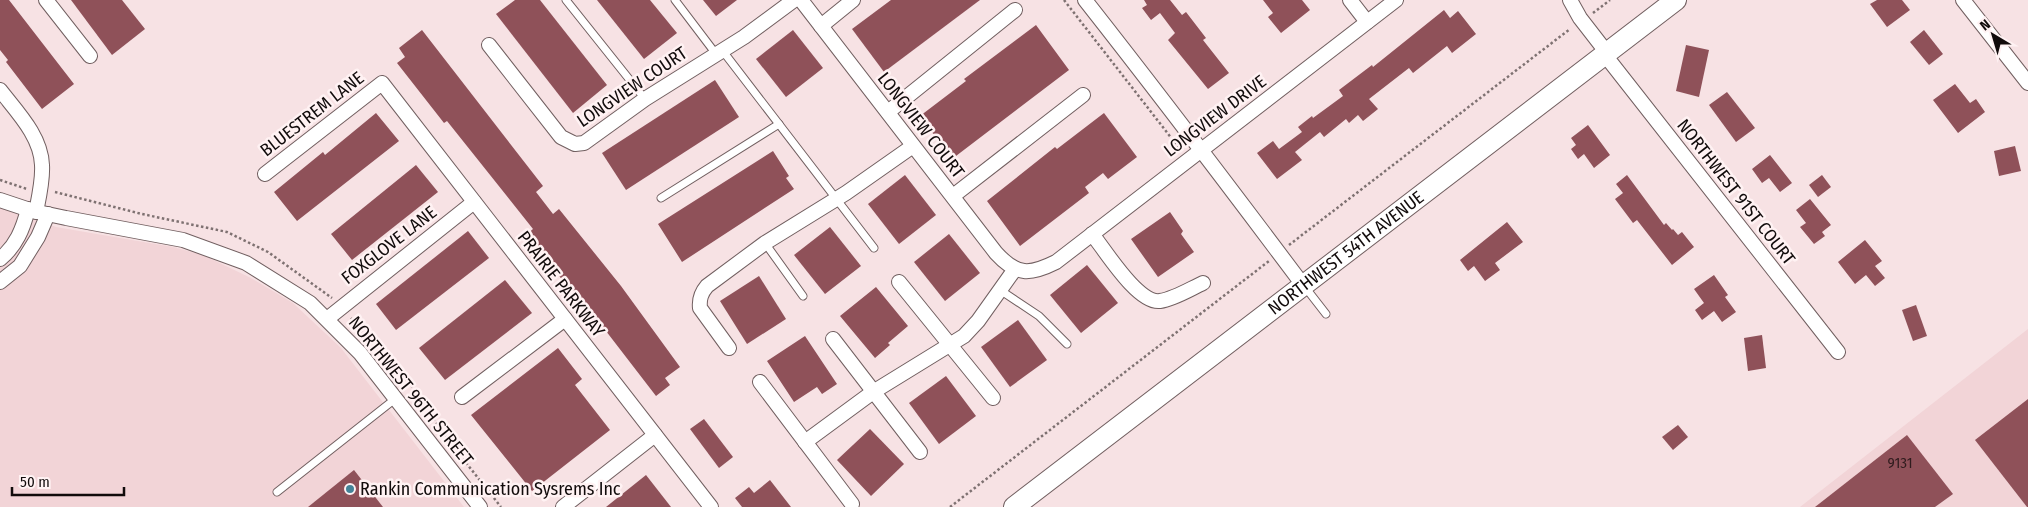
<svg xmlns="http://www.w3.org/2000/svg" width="2028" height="507" viewBox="0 0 2028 507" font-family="'Fira Sans Condensed',sans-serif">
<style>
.built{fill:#f2d4d7}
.building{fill:#8f5159}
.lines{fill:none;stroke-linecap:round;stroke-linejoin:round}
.lane-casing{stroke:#715f60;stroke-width:9}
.street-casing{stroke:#715f60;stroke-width:16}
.secondary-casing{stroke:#715f60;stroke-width:22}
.path{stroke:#7e7171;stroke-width:2.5;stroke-dasharray:2.5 2.5;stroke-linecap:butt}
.lane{stroke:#fff;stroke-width:7}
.street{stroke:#fff;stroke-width:14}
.secondary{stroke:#fff;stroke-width:20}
.poi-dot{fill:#448398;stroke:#fff2f3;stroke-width:2}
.labels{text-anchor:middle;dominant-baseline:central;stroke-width:5;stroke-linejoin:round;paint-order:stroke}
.number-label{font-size:15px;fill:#301c1e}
.street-label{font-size:18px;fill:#110b0b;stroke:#fff2f3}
.poi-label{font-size:18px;fill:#110b0b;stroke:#fff2f3;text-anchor:start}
</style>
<rect width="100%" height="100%" fill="#f7e2e4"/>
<g class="built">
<polygon points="0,205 56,227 173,247 203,255 251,278 293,303 341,348 464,507 0,507"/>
<polygon points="2028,329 2028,507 1800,507"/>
</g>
<g class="building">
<polygon points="0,0 9,0 74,84 42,109 6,62 8,60 0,50"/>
<polygon points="71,0 122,0 145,29 112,55"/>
<polygon points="515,0 540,0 607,85 573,113 496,14"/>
<polygon points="597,0 650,0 677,33 644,59"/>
<polygon points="703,0 737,0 716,16"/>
<polygon points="891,0 980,0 884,72 852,29"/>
<polygon points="1144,0 1170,0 1182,15 1186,12 1206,38 1203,40 1229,73 1208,89 1168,40 1175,33 1160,13 1151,20 1142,8 1147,5"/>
<polygon points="1263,0 1302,0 1310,10 1281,33 1268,17 1273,13"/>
<polygon points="1877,0 1902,0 1910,10 1887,27 1870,4"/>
<polygon points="1444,10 1450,18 1458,11 1476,34 1452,53 1447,46 1413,73 1409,68 1369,99 1378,109 1363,121 1358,115 1349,123 1346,119 1324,137 1320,132 1295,152 1302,160 1277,179 1257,153 1273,141 1279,149 1302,132 1298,127 1312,116 1313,118 1343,96 1339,90 1372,65 1373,67"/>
<polygon points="1036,25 1069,70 952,159 920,116 966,81 964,79"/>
<polygon points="422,30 543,186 536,192 553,214 559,209 621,286 680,367 665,378 670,385 656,396 579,296 577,298 526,235 533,229 447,121 444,123 397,63 405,57 399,48"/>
<polygon points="793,30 823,68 786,97 756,59"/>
<polygon points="1924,30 1943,54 1929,65 1910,42"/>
<polygon points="1686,45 1709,50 1699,97 1676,91"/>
<polygon points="715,80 739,117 626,190 602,153"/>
<polygon points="1955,84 1970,103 1976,99 1985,112 1958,133 1933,100"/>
<polygon points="1727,92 1755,128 1736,142 1709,105"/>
<polygon points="376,113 399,141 297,221 274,192 323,152 325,155"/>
<polygon points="1104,113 1137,157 1108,179 1103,173 1085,187 1089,193 1020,246 987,201 1055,147 1057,149"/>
<polygon points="1588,125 1610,155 1594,168 1584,154 1578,159 1571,149 1576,145 1571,138"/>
<polygon points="2015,146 2021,171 1999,176 1994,151"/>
<polygon points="773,151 789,176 786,178 794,189 682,262 658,224"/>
<polygon points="1770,155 1792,183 1780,192 1769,178 1762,183 1752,169"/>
<polygon points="416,165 438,192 352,260 331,234"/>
<polygon points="905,175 936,215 899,244 868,204"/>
<polygon points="1627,175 1664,225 1666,223 1672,230 1673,229 1678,235 1682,232 1694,247 1672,265 1637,220 1633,223 1615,199 1623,193 1616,184"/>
<polygon points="1822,175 1831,187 1818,197 1809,185"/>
<polygon points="1810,199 1831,225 1822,232 1825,236 1814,244 1800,227 1806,223 1796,210"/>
<polygon points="1170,212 1183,231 1181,234 1194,252 1158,277 1131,239"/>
<polygon points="1507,222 1523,242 1495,263 1500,270 1485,281 1474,266 1468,271 1460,260"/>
<polygon points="830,227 861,266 825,294 794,255"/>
<polygon points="468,231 489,258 396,330 376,304"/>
<polygon points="949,234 980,273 945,301 914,262"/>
<polygon points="1865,240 1882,261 1875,266 1885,278 1875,286 1866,275 1855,284 1838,262"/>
<polygon points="1087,265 1118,303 1081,333 1050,295"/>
<polygon points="1714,275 1728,295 1725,297 1736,312 1722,322 1714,311 1702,320 1695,310 1704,303 1694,289"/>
<polygon points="759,276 786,319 747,344 720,301"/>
<polygon points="505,280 532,313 445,380 419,348"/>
<polygon points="876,287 908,326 888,343 890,345 875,358 840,316"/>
<polygon points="1916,305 1927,336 1913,341 1902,310"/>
<polygon points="1018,320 1047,360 1010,387 981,347"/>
<polygon points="1762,335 1766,368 1748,371 1744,338"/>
<polygon points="805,336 837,384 822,394 817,387 794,402 767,361"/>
<polygon points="558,348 582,379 575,385 610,430 532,491 471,415"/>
<polygon points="946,376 976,416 939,444 909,403"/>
<polygon points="2028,399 2028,507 2027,507 1975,440"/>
<polygon points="704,419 733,457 719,468 690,429"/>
<polygon points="1678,425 1688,437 1673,450 1662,437"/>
<polygon points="870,429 904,464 871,496 837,460"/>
<polygon points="1907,435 1953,494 1935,507 1815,507"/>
<polygon points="354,470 383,507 308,507"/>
<polygon points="646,475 671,507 606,507"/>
<polygon points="770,480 791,507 742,507 735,498 749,487 754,493"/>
</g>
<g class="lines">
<g class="lane-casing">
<g id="lane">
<polyline points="566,0 645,99"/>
<polyline points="675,0 716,54"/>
<polyline points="722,50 874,248"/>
<polyline points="661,198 779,124"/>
<polyline points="765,243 803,296"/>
<polyline points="1305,287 1326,314"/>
<polyline points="1000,290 1039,316 1067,344"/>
<polyline points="277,492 395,399"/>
</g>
</g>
<g class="street-casing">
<g id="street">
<polyline points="46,0 90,56"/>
<path d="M801 0 996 253C1017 276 1030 275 1056 262L1396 0"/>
<path d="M1085 0C1159 94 1231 189 1303 285"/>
<polyline points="1350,0 1367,22"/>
<polyline points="1570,0 1580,18 1604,49 1605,55 1838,352"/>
<polyline points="1963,0 2028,83"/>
<polyline points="821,26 853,0"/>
<polyline points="489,45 561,137 575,144 584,143 645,99 744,37 794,0"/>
<path d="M0 90C17 112 41 136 42 165 43 180 39 197 36 212"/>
<polyline points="888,112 1015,10"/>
<polyline points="265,174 382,83 711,507"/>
<polyline points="953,196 1083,95"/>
<polyline points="0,200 33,211 66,218 183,240 246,263 310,303 360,353 480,507"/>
<path d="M1092 234C1105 250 1138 304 1160 301 1174 299 1190 289 1203 283"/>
<path d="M0 259C16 246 23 229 28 209"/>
<polyline points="0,282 20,266 38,237 48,214"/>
<polyline points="899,282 993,398"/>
<polyline points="327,319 474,202"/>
<polyline points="833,339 920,452"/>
<path d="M729 348 700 308C699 299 701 293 707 286L765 243 846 193 913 146"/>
<polyline points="760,382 852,504"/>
<polyline points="462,397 565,319"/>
<polyline points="805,442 873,392 964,336 978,321 1015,269"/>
<polyline points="563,507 655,435"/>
</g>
</g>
<g class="secondary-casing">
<g id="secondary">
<path id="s1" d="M1014 507 1676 0"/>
</g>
</g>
<g class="path">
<polyline points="1064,0 1176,144 1179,150"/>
<polyline points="1593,13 1610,0"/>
<polyline points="0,180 27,189"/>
<polyline points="55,192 142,214 227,232 268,252 332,298"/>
<polyline points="1289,245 1570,29"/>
<polyline points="351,318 368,339"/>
<polyline points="386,361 412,386 448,440 501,507"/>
<polyline points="950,507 1269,261"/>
</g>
<use href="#lane" class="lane"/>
<use href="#street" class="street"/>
<use href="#secondary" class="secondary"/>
</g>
<circle class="poi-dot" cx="350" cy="489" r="5"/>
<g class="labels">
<g class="number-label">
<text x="1900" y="463">9131</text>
</g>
<g class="street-label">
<text transform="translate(632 87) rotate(-34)">LONGVIEW COURT</text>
<text transform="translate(312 114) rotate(-38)">BLUESTREM LANE</text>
<text transform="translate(1215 116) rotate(-37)">LONGVIEW DRIVE</text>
<text transform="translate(921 125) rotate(52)">LONGVIEW COURT</text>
<text transform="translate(1736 192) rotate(52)">NORTHWEST 91ST COURT</text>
<text transform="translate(389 245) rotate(-38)">FOXGLOVE LANE</text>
<text stroke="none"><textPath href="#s1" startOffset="418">NORTHWEST 54TH AVENUE</textPath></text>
<text transform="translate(561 284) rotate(52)">PRAIRIE PARKWAY</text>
<text transform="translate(411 391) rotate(51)">NORTHWEST 96TH STREET</text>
</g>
<g class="poi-label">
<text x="360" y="489">Rankin Communication Sysrems Inc</text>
</g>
</g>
<g transform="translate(1993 35) rotate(322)" stroke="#fff2f3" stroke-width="4" paint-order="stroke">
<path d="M0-4L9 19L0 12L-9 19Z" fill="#110b0b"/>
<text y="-8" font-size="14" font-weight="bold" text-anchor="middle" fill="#110b0b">N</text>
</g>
<path d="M12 487v8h112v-8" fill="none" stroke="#110b0b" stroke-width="2.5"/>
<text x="20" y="487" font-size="15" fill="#110b0b" stroke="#fff2f3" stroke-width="4" paint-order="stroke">50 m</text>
</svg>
